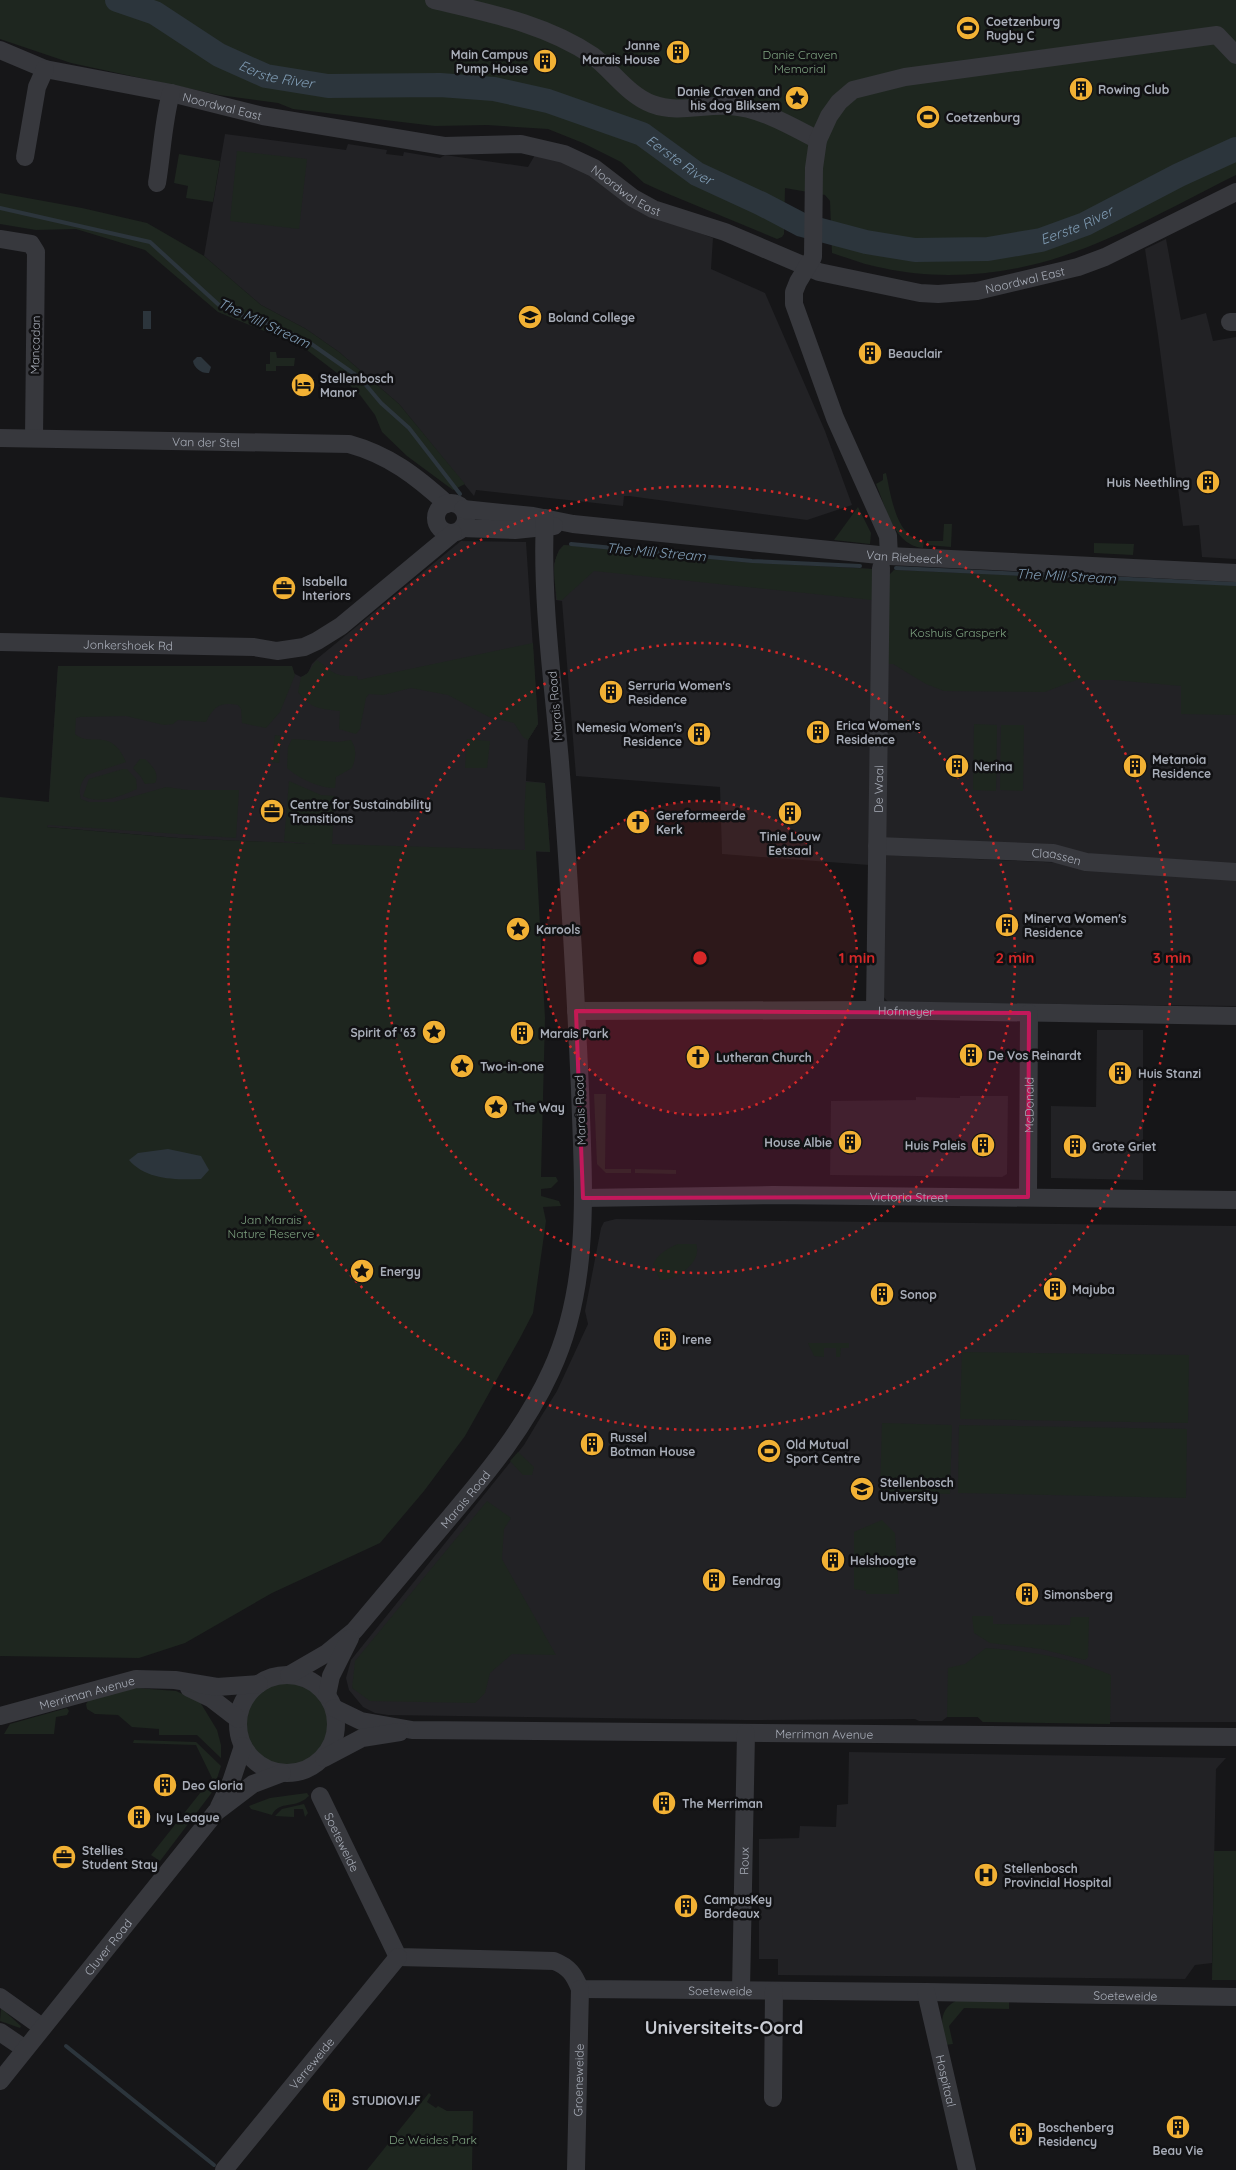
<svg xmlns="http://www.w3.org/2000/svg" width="1236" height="2170" viewBox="0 0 1236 2170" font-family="Quicksand,sans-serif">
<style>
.built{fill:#222225}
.green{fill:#1e261f}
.water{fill:#2c353c}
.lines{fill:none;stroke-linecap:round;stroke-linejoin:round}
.stream{stroke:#2c353c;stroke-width:4}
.river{stroke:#2c353c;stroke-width:24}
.minor{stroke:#37383d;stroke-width:18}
.marked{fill:#c2185b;fill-opacity:0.2;stroke:#c2185b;stroke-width:4;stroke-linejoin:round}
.ring{fill:none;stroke:#d62828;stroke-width:2.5;stroke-dasharray:2.5 5}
.labels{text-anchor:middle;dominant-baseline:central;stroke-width:5;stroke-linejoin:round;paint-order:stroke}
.poi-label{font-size:12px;font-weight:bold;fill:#a8adb8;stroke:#111113;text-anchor:start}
.park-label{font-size:12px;fill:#7fa381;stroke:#111113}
.street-label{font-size:12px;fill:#a8adb8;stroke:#111113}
.water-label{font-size:14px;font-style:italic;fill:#7f9bb3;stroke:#111113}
.district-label{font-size:18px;font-weight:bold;fill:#c9ccd4;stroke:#111113}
.centre{fill:#d62828;stroke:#111113;stroke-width:2.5}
.ring-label{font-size:15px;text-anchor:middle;font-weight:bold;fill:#d62828;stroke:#111113;stroke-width:5;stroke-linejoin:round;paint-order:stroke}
</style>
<rect width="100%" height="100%" fill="#161618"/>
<g class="built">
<polygon points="225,134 346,150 348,144 387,150 386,154 403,156 404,152 440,158 445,155 528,167 535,155 580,167 637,210 713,238 711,269 765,293 825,431 852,505 807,520 629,496 624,496 623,506 476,490 474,496 399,404 339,352 306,329 261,305 204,256"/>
<polygon points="1166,239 1181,320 1206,313 1213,341 1236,337 1236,559 1202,557 1199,525 1183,526 1158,335 1145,249"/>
<polygon points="461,541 526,542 538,724 528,740 526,781 545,783 550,852 305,844 178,838 47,827 58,666 292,666 293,673 301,677 308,673 312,664 318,658"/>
<polygon points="564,545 742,562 873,569 869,865 722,854 720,787 576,776 562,601 556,600 554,564 559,550"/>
<polygon points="894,570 1236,585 1236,866 884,841 888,580"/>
<polygon points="884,855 1066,863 1236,879 1236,1006 888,1002 882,995"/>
<polygon points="1097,1030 1143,1030 1143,1180 1051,1178 1051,1106 1096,1107"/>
<polygon points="960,1096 1008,1096 1007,1174 1002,1177 830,1175 831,1101 916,1100 916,1097 960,1098"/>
<polygon points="616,1219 1236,1226 1236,1722 983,1722 978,1717 947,1717 942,1721 919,1721 915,1719 744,1720 388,1715 375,1713 363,1707 349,1690 346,1678 351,1660 524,1445 542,1415 557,1391 588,1324 585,1311 601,1228 604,1222"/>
<polygon points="849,1752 1226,1758 1216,1769 1212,1963 1195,1965 1185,1979 778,1975 778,1959 759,1959 759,1839 799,1838 800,1826 836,1827 837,1805 848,1804"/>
</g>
<g class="green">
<path d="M0 0H1236V175C1179 203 1123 236 1063 256 1007 275 941 281 883 268 865 265 848 258 832 253L830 201 825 195 785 188 784 234 782 237 777 239 666 193 644 183 621 162 583 143 548 129 487 125 435 126 293 109 278 103 219 95 71 63 0 39Z"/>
<polygon points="237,151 307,159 299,229 230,221"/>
<polygon points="179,154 220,161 213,202 186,198 188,186 174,183"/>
<polygon points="0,193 82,208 147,223 204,256 261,305 306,329 339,352 399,404 465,484 453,490 407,456 382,432 375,415 360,395 337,373 303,347 218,312 145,250 76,229 36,230 0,224"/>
<polygon points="270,352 276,352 277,358 295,358 294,366 276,366 276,371 266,371 266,364 270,364"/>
<path d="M886 473C891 495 896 539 924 541L923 548C893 545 886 507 876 484L883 480V474Z"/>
<polygon points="858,507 871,533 870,544 834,540"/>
<polygon points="944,524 952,524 951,547 927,545 927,541 943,541"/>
<polygon points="1094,543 1134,544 1133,555 1094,553"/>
<path d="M564 545 742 562 873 569 872 600 594 571 562 600H557C555 582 549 559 564 545Z"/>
<polygon points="894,570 1236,585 1236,715 1181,714 1181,686 1114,680 1076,680 1045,692 944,691 926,684 893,664 887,664 889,575"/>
<path d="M533 643 538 724 528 740 523 737 514 723 489 717 448 695 411 688 383 695 369 694 366 698 360 729 356 734 339 729 340 711C322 709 310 709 298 692L301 677C310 674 311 666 317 660 333 672 334 677 357 676L358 680Z"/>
<path d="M58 666H292L295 675 280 712 266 728 242 723 241 709 238 705C220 702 214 706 206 722L178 720 173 724 164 725 126 716 80 717 76 718 75 734C91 748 111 726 126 762L87 775C81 782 78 790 81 799L89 802H114L166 787 188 790H239L236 838 48 825 47 827 178 838 315 844 284 841 289 781 321 795 335 796 332 844 525 850 524 817 526 782 545 783 550 852 536 851 545 1018 541 1177H556L558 1181 551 1188 541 1189V1196L559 1201 561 1206 543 1207 546 1221 533 1313 520 1338 465 1436 424 1491 380 1543 272 1593 185 1643 139 1658 0 1656V797L49 802Z"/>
<polygon points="974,724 997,725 996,791 973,790"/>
<polygon points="1001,725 1024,725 1023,791 1000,790"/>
<polygon points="275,735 281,736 279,763 272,762"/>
<path d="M292 739 338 742 351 740C357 749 356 758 352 768L336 777 335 788C321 789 298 778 287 768L288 747Z"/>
<polygon points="467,739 490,741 487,768 465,768"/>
<path d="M140 759H145C152 765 160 774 155 783L145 784 141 777 133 768Z"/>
<path d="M123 769H127L136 779 137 789C122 796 99 805 83 796L89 779Z"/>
<polygon points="594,1094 606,1094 605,1169 631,1169 631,1173 606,1173 597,1164"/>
<polygon points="635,1169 676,1170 676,1174 635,1173"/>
<path d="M678 1244H696C703 1262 676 1281 660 1280L653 1264C658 1254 668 1248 678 1244Z"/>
<polygon points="808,1343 849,1343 849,1348 841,1348 840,1357 836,1357 836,1348 824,1348 824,1357 814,1356"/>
<polygon points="962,1352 1189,1355 1188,1423 960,1419"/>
<polygon points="882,1423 952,1425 950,1494 880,1492"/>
<polygon points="959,1425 1187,1429 1186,1498 958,1493"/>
<polygon points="518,1452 534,1467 532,1475 523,1475 510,1461"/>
<polygon points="487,1501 511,1518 504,1529 502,1559 556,1655 512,1654 490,1673 485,1693 475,1703 370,1701 352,1688 355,1661"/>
<polygon points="882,1520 895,1533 899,1594 866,1594 866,1591 854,1589 854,1532"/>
<polygon points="972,1616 993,1616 993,1624 1070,1625 1071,1617 1089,1617 1088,1657 1085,1660 1041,1649 990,1643 974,1633"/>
<path d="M986 1648C1029 1651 1070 1657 1111 1675L1110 1724 983 1722 978 1717H947L948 1668 965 1664Z"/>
<circle cx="287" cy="1724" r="42"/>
<polygon points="137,1688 176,1691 200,1702 217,1730 221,1745 221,1758 197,1735 159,1735 159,1729 132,1727 118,1715 95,1714 87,1709 86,1704 89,1700 120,1691"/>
<polygon points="67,1708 69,1711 67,1715 56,1717 54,1734 4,1734 10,1724"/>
<polygon points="134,1740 196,1742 221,1766 213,1791 160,1861 151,1855 212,1778 196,1745 133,1743"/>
<path d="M307 1793 309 1796C306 1798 305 1800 302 1801 292 1807 278 1802 272 1815L251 1809 249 1806 270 1798Z"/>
<polygon points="304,1804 308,1813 305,1817 303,1809 294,1809 294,1817 275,1816 282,1809"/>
<polygon points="1214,1851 1236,1851 1236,1980 1212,1980"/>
<path d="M956 2001H1009V2009L964 2008 949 2026 953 2044 945 2045C942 2028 937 2010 956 2001Z"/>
<polygon points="1,2008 21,2026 20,2028 0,2021"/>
<polygon points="429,2093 431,2095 427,2102 436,2108 438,2106 447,2111 473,2111 472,2170 367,2170"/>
</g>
<g class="water">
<rect x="143" y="311" width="8" height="18"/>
<path d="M197 357H201L211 367 209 373C202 374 194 368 193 361Z"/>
<path d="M168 1149 201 1156 209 1170 201 1179C176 1180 146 1180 129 1160L138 1153Z"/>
</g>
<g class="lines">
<g class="stream">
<polyline points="0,208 150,242 219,305 232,312 276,326 310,343 360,378 381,403 409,428 460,494"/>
<polyline points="571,544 752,561 860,566"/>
<polyline points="896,568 1236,584"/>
<polyline points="66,2046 214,2165"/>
</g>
<path class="river" id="s1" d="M117 0 155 13 219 55 266 76 328 86 440 85 494 89 548 101 642 134 697 174 760 203 802 225 866 242 915 250 988 249 1041 240 1085 224 1179 175 1236 149"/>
<g class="minor">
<path d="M434 0C489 13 546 24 593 56 613 71 628 95 652 104 678 114 703 104 730 106 761 108 791 126 818 140"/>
<path id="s2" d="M0 50 45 69 171 93 263 116 444 146 521 144 564 154 594 168 633 198 653 209 725 232 819 272 920 293 938 294 977 291 1078 267 1105 257 1236 192"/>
<polyline points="25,157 37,87 45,69"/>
<path d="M157 183C162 153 163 122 171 93"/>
<polyline points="0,239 31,244 36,252 34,438"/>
<polyline points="1230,322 1236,322"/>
<path id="s3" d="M0 438 349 444C389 455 416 476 447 504"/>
<circle cx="451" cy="518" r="15"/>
<path id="s4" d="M463 509 533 516 573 524 889 556 1236 573"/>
<polyline points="462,528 515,530 554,526"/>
<polyline points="889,556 888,536 835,418 794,304 794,292 798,282 813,257 814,168 818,140 829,116 839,102 853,90 905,77 1217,35 1236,55"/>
<path id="s5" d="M0 642 254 647 277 651 304 647 317 641 341 626 453 533"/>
<path id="s6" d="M877 846 1053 853 1086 862 1236 872"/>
<path id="s7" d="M875 1010 881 568"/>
<path id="s8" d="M576 1011 875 1010 1236 1016"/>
<path id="s9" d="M1028 1197 1029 1013"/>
<path id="s10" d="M583 1198 773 1195 1236 1200"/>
<circle cx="287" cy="1724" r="49"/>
<path id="s11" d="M289 1675 327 1653 354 1631C386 1593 418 1555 450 1517 489 1471 526 1426 551 1371 592 1283 583 1183 580 1089 575 980 569 871 560 762 553 681 541 599 545 518"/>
<polyline points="189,1688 212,1699 238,1719"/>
<polyline points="327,1695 331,1676 350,1638"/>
<path id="s12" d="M334 1708 361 1721 412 1730 1236 1737"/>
<path id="s13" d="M0 1716 136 1679 175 1680 217 1687 259 1684"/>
<polyline points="324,1758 362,1738 400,1732"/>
<path id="s14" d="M320 1796 398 1957 554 1961C569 1967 574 1974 580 1989L926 1992 1236 1997"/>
<polyline points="219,1807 231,1782 243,1746"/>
<path id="s15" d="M741 1990 746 1733"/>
<path id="s16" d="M926 1992 967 2170"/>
<polyline points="0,1997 42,2027"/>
<polyline points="0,2032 25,2049"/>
<path id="s17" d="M0 2081 216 1812 253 1784 282 1773"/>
<polyline points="773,2098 774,1991"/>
<path id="s18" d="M224 2170 398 1957"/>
<path id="s19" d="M576 2170 580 1989"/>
</g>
</g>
<path class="marked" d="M576 1011 1029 1013 1028 1197 583 1198Z"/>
<circle cx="700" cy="958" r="157" fill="#d62828" fill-opacity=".12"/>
<g class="ring">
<circle cx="700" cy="958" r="157"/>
<circle cx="700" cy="958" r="315"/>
<circle cx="700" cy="958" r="472"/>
</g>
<defs>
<g id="stadium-disc" transform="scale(1.25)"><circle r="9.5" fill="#f2b134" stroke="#111113"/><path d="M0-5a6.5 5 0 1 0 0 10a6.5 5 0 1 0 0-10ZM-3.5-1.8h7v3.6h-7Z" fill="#111"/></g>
<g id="building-disc" transform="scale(1.25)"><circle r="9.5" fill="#f2b134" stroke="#111113"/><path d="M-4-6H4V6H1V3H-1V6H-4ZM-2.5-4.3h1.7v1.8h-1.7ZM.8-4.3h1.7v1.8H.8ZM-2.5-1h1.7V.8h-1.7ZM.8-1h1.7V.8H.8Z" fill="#111"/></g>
<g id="sight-disc" transform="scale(1.25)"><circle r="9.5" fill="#f2b134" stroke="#111113"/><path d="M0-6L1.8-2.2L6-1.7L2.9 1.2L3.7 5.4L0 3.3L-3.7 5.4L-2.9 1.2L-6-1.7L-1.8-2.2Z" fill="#111"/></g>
<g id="university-disc" transform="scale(1.25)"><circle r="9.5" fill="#f2b134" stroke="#111113"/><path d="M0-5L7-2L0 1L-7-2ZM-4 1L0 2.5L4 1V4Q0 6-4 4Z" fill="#111"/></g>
<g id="hotel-disc" transform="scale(1.25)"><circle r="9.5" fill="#f2b134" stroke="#111113"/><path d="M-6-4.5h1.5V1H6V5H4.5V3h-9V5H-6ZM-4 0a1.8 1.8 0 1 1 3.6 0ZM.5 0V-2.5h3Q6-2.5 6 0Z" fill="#111"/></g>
<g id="office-disc" transform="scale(1.25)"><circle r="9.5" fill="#f2b134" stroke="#111113"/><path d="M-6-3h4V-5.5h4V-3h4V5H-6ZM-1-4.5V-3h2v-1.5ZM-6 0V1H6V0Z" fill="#111"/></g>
<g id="church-disc" transform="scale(1.25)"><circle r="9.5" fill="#f2b134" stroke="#111113"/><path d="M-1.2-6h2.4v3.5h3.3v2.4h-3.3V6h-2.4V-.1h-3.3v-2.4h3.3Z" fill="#111"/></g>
<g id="hospital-disc" transform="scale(1.25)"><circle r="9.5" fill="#f2b134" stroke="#111113"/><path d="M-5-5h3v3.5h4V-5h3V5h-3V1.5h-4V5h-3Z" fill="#111"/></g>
</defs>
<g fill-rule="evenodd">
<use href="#stadium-disc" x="968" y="28"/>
<use href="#building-disc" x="678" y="52"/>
<use href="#building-disc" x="545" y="61"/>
<use href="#building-disc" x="1081" y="89"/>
<use href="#sight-disc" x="797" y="98"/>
<use href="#stadium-disc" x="928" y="117"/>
<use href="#university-disc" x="530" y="317"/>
<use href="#building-disc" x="870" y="353"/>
<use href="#hotel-disc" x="303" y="385"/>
<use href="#building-disc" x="1208" y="482"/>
<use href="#office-disc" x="284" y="588"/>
<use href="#building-disc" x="611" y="692"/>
<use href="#building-disc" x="818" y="732"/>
<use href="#building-disc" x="699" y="734"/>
<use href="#building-disc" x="957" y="766"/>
<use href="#building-disc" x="1135" y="766"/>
<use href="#office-disc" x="272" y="811"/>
<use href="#building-disc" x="790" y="813"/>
<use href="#church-disc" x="638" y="822"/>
<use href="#building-disc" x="1007" y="925"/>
<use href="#sight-disc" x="518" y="929"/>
<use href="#sight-disc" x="434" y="1032"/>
<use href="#building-disc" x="522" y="1033"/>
<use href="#building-disc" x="971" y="1055"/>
<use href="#church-disc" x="698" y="1057"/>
<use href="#sight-disc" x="462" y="1066"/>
<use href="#building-disc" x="1120" y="1073"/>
<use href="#sight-disc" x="496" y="1107"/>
<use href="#building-disc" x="850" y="1142"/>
<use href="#building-disc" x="983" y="1145"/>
<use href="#building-disc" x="1075" y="1146"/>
<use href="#sight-disc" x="362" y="1271"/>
<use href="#building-disc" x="1055" y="1289"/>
<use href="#building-disc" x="882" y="1294"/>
<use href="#building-disc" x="665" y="1339"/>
<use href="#building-disc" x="592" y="1444"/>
<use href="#stadium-disc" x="769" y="1451"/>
<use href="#university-disc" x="862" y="1489"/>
<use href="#building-disc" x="833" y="1560"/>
<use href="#building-disc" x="714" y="1580"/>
<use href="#building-disc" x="1027" y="1594"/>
<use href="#building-disc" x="165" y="1785"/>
<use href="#building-disc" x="664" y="1803"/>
<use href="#building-disc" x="139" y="1817"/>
<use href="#office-disc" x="64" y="1857"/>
<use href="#hospital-disc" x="986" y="1875"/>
<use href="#building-disc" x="686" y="1906"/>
<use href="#building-disc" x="334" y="2100"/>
<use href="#building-disc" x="1178" y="2127"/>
<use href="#building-disc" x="1021" y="2134"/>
</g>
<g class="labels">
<g class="poi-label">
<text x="986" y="21">Coetzenburg<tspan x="986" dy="14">Rugby C</tspan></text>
<text x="660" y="45" text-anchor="end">Janne<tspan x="660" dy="14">Marais House</tspan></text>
<text x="528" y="54" text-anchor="end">Main Campus<tspan x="528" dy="14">Pump House</tspan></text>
<text x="1098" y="89">Rowing Club</text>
<text x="780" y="91" text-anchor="end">Danie Craven and<tspan x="780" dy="14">his dog Bliksem</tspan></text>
<text x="946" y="117">Coetzenburg</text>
<text x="548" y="317">Boland College</text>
<text x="888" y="353">Beauclair</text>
<text x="320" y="378">Stellenbosch<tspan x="320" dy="14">Manor</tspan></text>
<text x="1190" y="482" text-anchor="end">Huis Neethling</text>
<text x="302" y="581">Isabella<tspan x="302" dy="14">Interiors</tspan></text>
<text x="628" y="685">Serruria Women's<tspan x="628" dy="14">Residence</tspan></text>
<text x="836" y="725">Erica Women's<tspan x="836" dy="14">Residence</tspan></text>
<text x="682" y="727" text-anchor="end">Nemesia Women's<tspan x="682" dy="14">Residence</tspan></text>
<text x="1152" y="759">Metanoia<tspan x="1152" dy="14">Residence</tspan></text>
<text x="974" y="766">Nerina</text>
<text x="290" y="804">Centre for Sustainability<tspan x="290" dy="14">Transitions</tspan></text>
<text x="656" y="815">Gereformeerde<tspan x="656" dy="14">Kerk</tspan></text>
<text x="790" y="836" text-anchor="middle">Tinie Louw<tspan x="790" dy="14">Eetsaal</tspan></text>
<text x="1024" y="918">Minerva Women's<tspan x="1024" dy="14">Residence</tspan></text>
<text x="536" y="929">Karools</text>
<text x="416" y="1032" text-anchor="end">Spirit of '63</text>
<text x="540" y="1033">Marais Park</text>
<text x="988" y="1055">De Vos Reinardt</text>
<text x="716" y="1057">Lutheran Church</text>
<text x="480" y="1066">Two-in-one</text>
<text x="1138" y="1073">Huis Stanzi</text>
<text x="514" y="1107">The Way</text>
<text x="832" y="1142" text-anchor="end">House Albie</text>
<text x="966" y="1145" text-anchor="end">Huis Paleis</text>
<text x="1092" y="1146">Grote Griet</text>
<text x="380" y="1271">Energy</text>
<text x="1072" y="1289">Majuba</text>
<text x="900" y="1294">Sonop</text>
<text x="682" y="1339">Irene</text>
<text x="610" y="1437">Russel<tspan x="610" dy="14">Botman House</tspan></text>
<text x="786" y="1444">Old Mutual<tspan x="786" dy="14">Sport Centre</tspan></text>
<text x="880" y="1482">Stellenbosch<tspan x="880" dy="14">University</tspan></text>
<text x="850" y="1560">Helshoogte</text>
<text x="732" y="1580">Eendrag</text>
<text x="1044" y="1594">Simonsberg</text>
<text x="182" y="1785">Deo Gloria</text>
<text x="682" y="1803">The Merriman</text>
<text x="156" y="1817">Ivy League</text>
<text x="82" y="1850">Stellies<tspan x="82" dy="14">Student Stay</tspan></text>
<text x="1004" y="1868">Stellenbosch<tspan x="1004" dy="14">Provincial Hospital</tspan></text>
<text x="704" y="1899">CampusKey<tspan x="704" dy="14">Bordeaux</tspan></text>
<text x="352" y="2100">STUDIOVIJF</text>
<text x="1038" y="2127">Boschenberg<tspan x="1038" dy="14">Residency</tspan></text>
<text x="1178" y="2150" text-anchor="middle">Beau Vie</text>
</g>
<g class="park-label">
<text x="800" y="54">Danie Craven<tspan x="800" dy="14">Memorial</tspan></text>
<text x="958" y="632">Koshuis Grasperk</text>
<text x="271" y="1219">Jan Marais<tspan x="271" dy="14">Nature Reserve</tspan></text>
<text x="433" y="2139">De Weides Park</text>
</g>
<g class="street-label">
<text stroke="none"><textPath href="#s2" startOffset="230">Noordwal East</textPath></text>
<text stroke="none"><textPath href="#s2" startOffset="649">Noordwal East</textPath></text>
<text stroke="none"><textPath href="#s2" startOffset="1069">Noordwal East</textPath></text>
<text transform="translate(35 345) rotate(-89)">Mancadan</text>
<text stroke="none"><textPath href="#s3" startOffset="206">Van der Stel</textPath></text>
<text stroke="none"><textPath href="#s4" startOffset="444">Van Riebeeck</textPath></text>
<text stroke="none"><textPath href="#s5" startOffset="128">Jonkershoek Rd</textPath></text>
<text transform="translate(555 706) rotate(-95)">Marais Road</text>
<text stroke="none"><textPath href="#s7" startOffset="221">De Waal</textPath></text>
<text stroke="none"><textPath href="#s6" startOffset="180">Claassen</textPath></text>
<text stroke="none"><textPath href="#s8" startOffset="330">Hofmeyer</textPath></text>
<text stroke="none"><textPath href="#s9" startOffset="92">McDonald</textPath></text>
<text transform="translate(580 1110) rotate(-92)">Marais Road</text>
<text stroke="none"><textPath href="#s10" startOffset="326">Victoria Street</textPath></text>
<text stroke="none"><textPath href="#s11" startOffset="251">Marais Road</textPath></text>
<text stroke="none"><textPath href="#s13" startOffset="90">Merriman Avenue</textPath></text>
<text stroke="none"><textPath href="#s12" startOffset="494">Merriman Avenue</textPath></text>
<text stroke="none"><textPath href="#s14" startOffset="51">Soeteweide</textPath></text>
<text stroke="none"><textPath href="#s15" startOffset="129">Roux</textPath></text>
<text stroke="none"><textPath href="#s17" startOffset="172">Cluver Road</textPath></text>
<text stroke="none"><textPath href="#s14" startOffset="515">Soeteweide</textPath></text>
<text stroke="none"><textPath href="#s14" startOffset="920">Soeteweide</textPath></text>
<text stroke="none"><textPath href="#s18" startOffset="138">Verreweide</textPath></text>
<text stroke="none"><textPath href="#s19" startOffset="90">Groeneweide</textPath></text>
<text stroke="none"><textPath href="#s16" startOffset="91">Hospitaal</textPath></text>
</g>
<g class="water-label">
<text stroke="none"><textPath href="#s1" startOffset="178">Eerste River</textPath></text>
<text stroke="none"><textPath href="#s1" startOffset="598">Eerste River</textPath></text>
<text stroke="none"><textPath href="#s1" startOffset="1018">Eerste River</textPath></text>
<text transform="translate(264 323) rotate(25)">The Mill Stream</text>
<text transform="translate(656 552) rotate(5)">The Mill Stream</text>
<text transform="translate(1066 576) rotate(3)">The Mill Stream</text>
</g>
<g class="district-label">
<text x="724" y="2027">Universiteits-Oord</text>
</g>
</g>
<circle cx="700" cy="958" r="8" class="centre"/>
<g class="ring-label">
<text x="857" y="963">1 min</text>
<text x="1015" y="963">2 min</text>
<text x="1172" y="963">3 min</text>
</g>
</svg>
